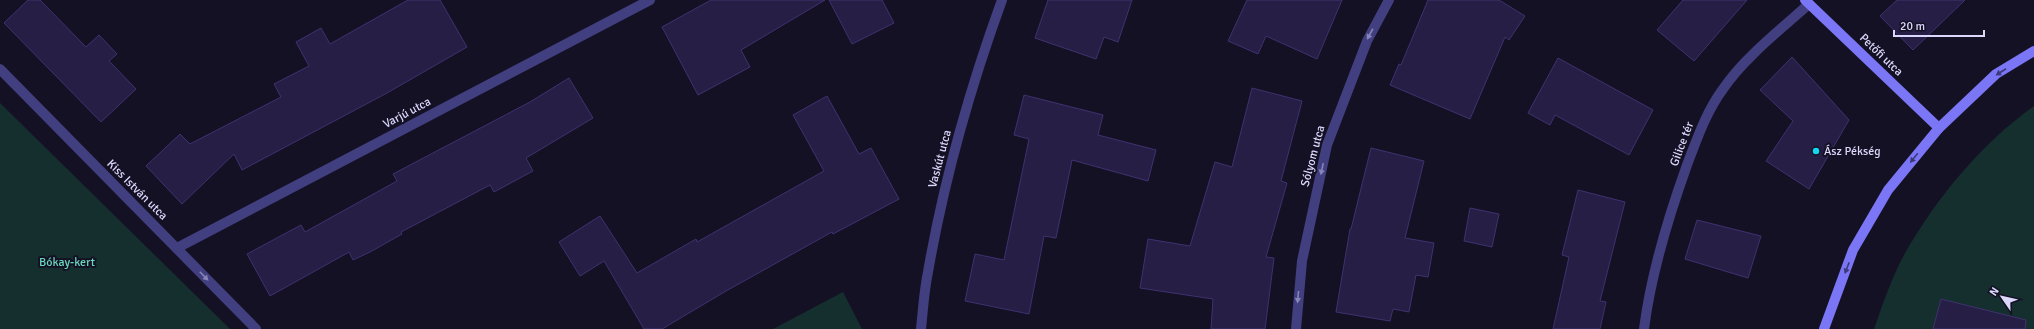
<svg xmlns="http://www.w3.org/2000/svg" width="2034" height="329" viewBox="0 0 2034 329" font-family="Signika,sans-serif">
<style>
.green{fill:#142f2e}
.building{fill:#261e45;stroke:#3f3270}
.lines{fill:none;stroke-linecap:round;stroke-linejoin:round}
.street{stroke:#423f81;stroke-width:10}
.secondary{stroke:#7a76f6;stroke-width:10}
.oneway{fill:#8784b8}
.oneway2{fill:#3d3979}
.poi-dot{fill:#11d7ef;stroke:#151125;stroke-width:1.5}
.labels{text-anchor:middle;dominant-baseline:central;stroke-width:4;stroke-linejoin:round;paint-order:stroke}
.street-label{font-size:12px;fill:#dcd8fc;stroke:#151125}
.poi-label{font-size:12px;fill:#dcd8fc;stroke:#151125;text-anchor:start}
.park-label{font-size:12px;fill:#68d8bd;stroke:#151125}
</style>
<rect width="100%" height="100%" fill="#151125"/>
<g class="green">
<polygon points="0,103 230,329 0,329"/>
<path d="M2034 106V329H1874C1883 303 1892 277 1905 253 1938 196 1981 144 2034 106Z"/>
<polygon points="843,292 862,329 773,329"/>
</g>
<g class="building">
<polygon points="28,0 40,0 86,47 99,35 117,54 109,61 136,89 101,122 4,23"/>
<polygon points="408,0 440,0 467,47 387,93 242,170 234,154 182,204 146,166 180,134 190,144 281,97 274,84 309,66 296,42 321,28 330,44"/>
<polygon points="711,0 825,0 741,50 750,67 698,95 662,27"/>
<polygon points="829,0 882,0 894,23 852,44"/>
<polygon points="1048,0 1132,0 1118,42 1104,37 1096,59 1035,38"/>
<polygon points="1247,0 1342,0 1317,59 1266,36 1258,54 1228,41"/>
<polygon points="1428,0 1499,0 1525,16 1509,40 1505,37 1470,119 1390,85 1399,64 1401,65"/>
<polygon points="1683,0 1747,0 1694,61 1657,30"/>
<polygon points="1897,0 1965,0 1913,50 1880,16"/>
<polygon points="1792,57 1849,120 1809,189 1766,161 1793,121 1760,90"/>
<polygon points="1558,58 1653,110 1629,155 1555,115 1550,125 1528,113"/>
<polygon points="569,78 593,118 526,158 533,171 494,192 490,185 401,232 402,234 370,252 353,260 349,252 270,296 247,254 301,225 305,232 397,181 393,174 530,102"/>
<polygon points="1252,88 1302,101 1281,181 1287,183 1266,257 1274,258 1265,329 1211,329 1213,299 1140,288 1148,239 1190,246 1215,162 1232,167"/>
<polygon points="1024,95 1103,115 1098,135 1156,150 1148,181 1072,160 1056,238 1044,236 1029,314 965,301 975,254 1004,260 1029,139 1014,135"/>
<polygon points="827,96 859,154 871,148 899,199 833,234 832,232 726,291 662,329 644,329 604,261 580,276 559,242 600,216 637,273 696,239 697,242 824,171 793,115"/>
<polygon points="1371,148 1424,161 1405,238 1434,243 1428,277 1416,275 1409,312 1393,309 1390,321 1336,312 1350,229 1351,229"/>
<polygon points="1578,190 1625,202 1600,301 1606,302 1600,329 1553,329 1569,257 1562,255"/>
<polygon points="1470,208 1499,214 1492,247 1464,241"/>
<polygon points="1697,220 1761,236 1748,278 1685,259"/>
<polygon points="1941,299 2026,320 2025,329 1933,329"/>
</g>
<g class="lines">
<g class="street">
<polyline points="0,69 256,329"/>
<polyline points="177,248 650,0"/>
<path d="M921 329C923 310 924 291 928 272 944 180 970 88 1002 0"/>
<polyline points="1296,329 1302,261 1327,145 1367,41 1389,0"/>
<path d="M1644 329C1651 273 1668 218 1687 165 1697 139 1706 112 1723 89 1744 58 1781 29 1809 4"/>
</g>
<g class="secondary">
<polyline points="1805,0 1939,128"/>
<polyline points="1824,329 1853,250 1888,190 1939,128 1996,74 2034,51"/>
</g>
</g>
<defs><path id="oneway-solid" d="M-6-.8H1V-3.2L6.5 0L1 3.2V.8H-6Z"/></defs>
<g class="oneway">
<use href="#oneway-solid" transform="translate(1370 34) rotate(119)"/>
<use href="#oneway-solid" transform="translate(1322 169) rotate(102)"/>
<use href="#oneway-solid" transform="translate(204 276) rotate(46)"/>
<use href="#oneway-solid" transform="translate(1298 297) rotate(95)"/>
</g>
<g class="oneway2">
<use href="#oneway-solid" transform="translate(2001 72) rotate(147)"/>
<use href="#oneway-solid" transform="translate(1914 158) rotate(129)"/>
<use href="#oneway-solid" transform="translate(1847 268) rotate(111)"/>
</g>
<circle class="poi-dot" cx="1816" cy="151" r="4"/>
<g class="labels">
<g class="street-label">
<text transform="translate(1881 55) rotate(44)">Petőfi utca</text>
<text transform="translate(407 113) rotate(-28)">Varjú utca</text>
<text transform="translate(1682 144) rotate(-69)">Gilice tér</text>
<text transform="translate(1313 156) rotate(-75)">Sólyom utca</text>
<text transform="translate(940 159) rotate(-75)">Vaskút utca</text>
<text transform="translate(137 190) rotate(45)">Kiss István utca</text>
</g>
<g class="poi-label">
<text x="1824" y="151">Ász Pékség</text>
</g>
<g class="park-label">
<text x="67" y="262">Bókay-kert</text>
</g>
</g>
<g transform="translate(2002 297) rotate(304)" stroke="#151125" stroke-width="3" paint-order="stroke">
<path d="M0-3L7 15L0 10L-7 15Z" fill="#dcd8fc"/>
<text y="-6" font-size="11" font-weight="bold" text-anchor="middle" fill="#dcd8fc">N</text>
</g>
<path d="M1894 30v6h90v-6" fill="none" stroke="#dcd8fc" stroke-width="2"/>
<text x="1900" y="30" font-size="12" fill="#dcd8fc" stroke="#151125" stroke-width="3" paint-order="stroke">20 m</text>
</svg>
